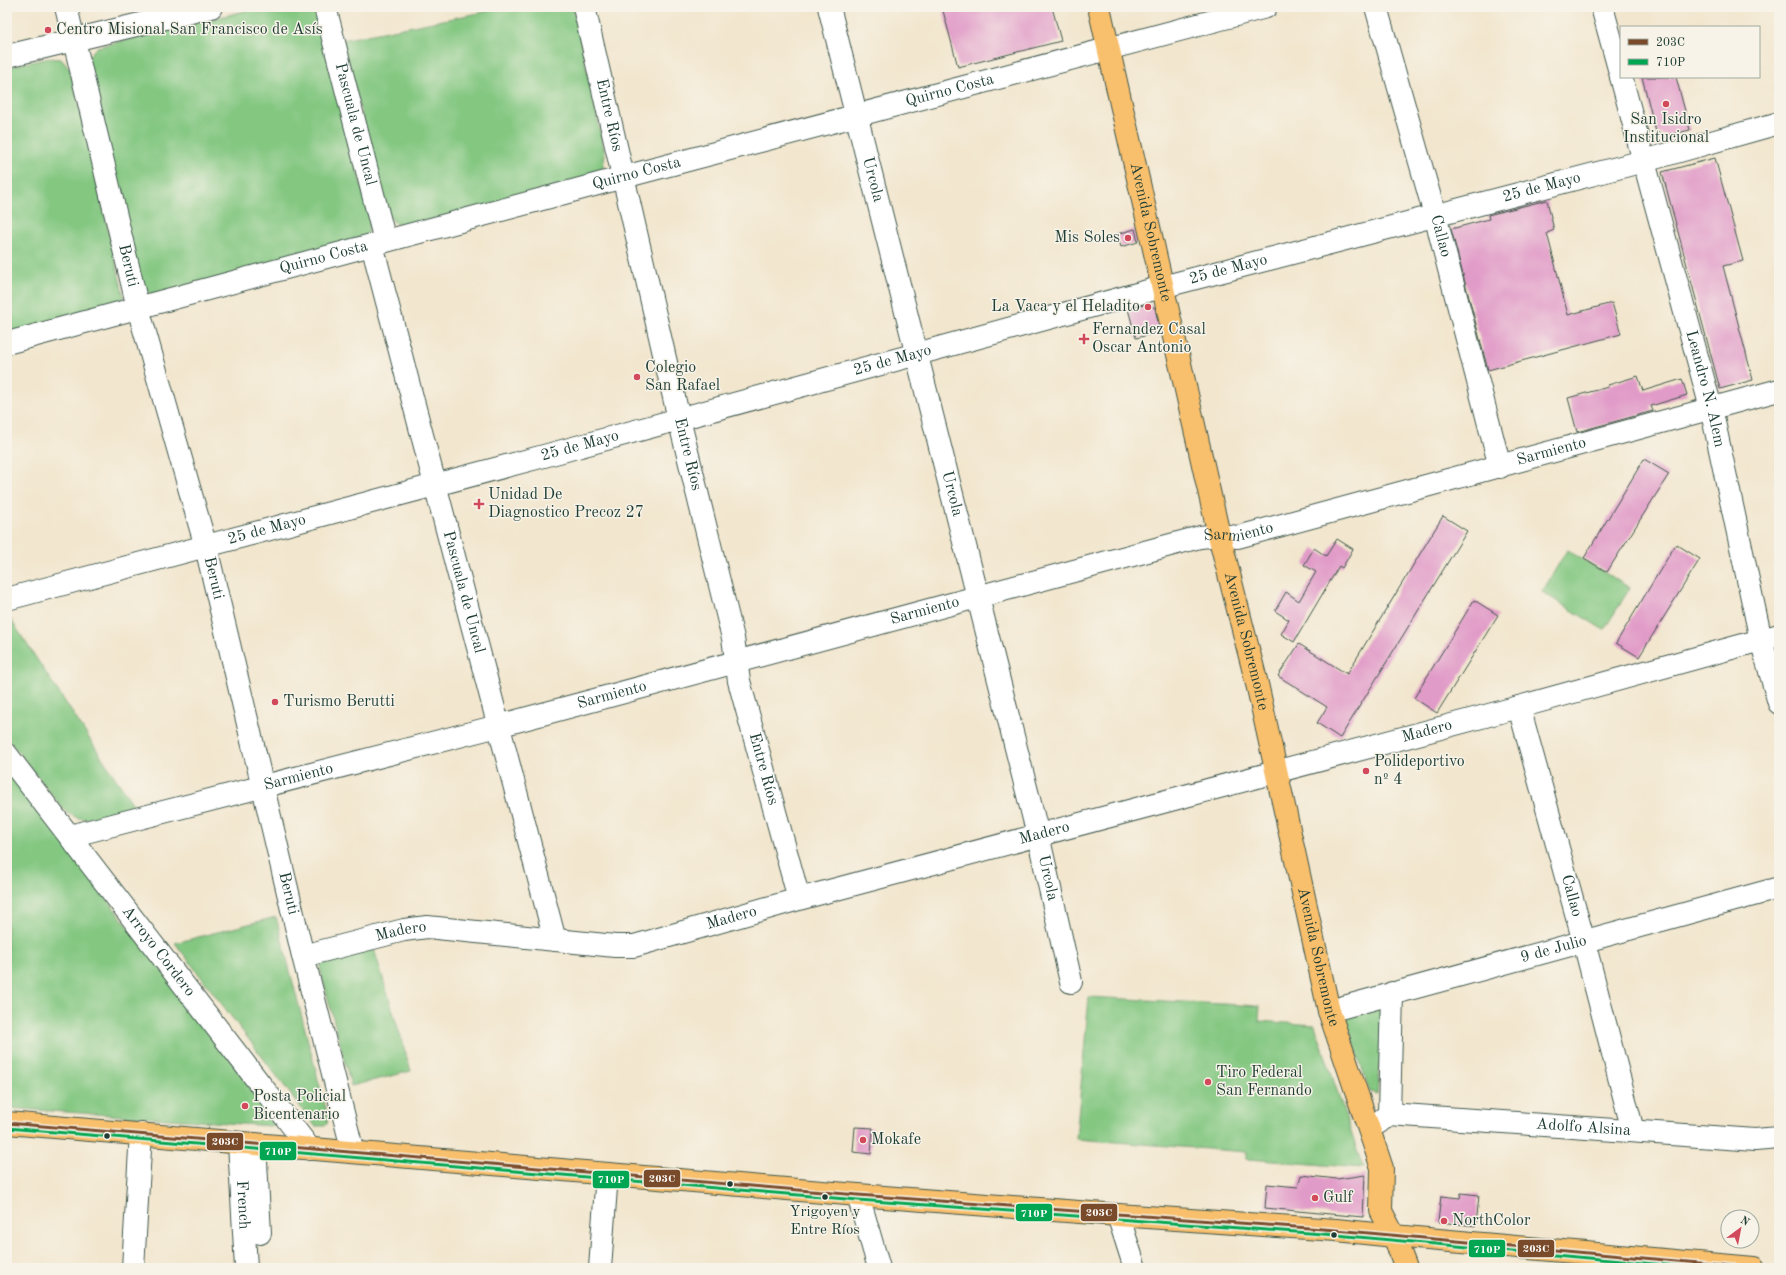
<svg xmlns="http://www.w3.org/2000/svg" width="1786" height="1275" viewBox="0 0 1786 1275" font-family="'Old Standard TT',serif">
<style>
.green{fill:#83c781;stroke:#51825a}
.building{fill:#e19bc8}
.lines{fill:none;stroke-linecap:round;stroke-linejoin:round}
.minor-casing{stroke:#3f564b;stroke-width:24}
.major-casing{stroke:#3f564b;stroke-width:24}
.minor{stroke:#fff;stroke-width:22}
.major{stroke:#f8bf6c;stroke-width:22}
.bus-1-casing{stroke:#f7f3e8;stroke-width:6}
.bus-2-casing{stroke:#f7f3e8;stroke-width:6}
.bus-1{stroke:#7a4b2a;stroke-width:3}
.bus-2{stroke:#00a651;stroke-width:3}
.poi-dot{fill:#d1495b;stroke:#f7f3e8;stroke-width:1.5}
.bus-dot{fill:#1f3d34;stroke:#f7f3e8;stroke-width:1.5}
.labels{text-anchor:middle;dominant-baseline:central;stroke-width:3;stroke-linejoin:round;paint-order:stroke}
.bus-label{font-size:15px;fill:#1f3d34;stroke:#f7f3e8}
.poi-label{font-size:16px;fill:#1f3d34;stroke:#f7f3e8;text-anchor:start}
.street-label{font-size:16px;fill:#1f3d34;stroke:#f7f3e8}
.line-badge{stroke:#f7f3e8;stroke-width:1.5}
.badge-label{font-size:11px;text-anchor:middle;font-weight:bold;fill:#fff}
</style>
<rect width="100%" height="100%" fill="#f7f3e8"/>
<filter id="ink" filterUnits="userSpaceOnUse"><feTurbulence type="fractalNoise" baseFrequency=".025" numOctaves="2"/><feDisplacementMap in="SourceGraphic" scale="8" xChannelSelector="R" yChannelSelector="G"/><feConvolveMatrix kernelMatrix="1 2 1 2 8 2 1 2 1" color-interpolation-filters="sRGB"/></filter>
<filter id="wash" filterUnits="userSpaceOnUse"><feTurbulence type="fractalNoise" baseFrequency=".012" numOctaves="4" result="noise"/><feDisplacementMap in="SourceGraphic" scale="16" xChannelSelector="R" yChannelSelector="G"/><feGaussianBlur stdDeviation="0.9" result="paint"/><feColorMatrix in="noise" values="0 0 0 0 0 0 0 0 0 0 0 0 0 0 0 0 0 1.4 0 .05"/><feComposite in="paint" operator="in"/></filter>
<g filter="url(#wash)">
<rect width="100%" height="100%" fill="#f2e6ce"/>
<g class="green">
<polygon points="261,7 315,7 370,219 368,235 160,295 149,293 142,286 87,62 90,54 97,47"/>
<polygon points="509,7 573,7 605,154 603,168 593,178 407,226 396,224 388,215 342,40"/>
<polygon points="49,58 61,59 70,69 124,297 117,306 7,336 7,67"/>
<polygon points="1567,550 1630,588 1604,630 1542,592"/>
<path d="M7 614 136 809C112 815 87 828 65 811L7 738Z"/>
<polygon points="7,769 276,1119 275,1124 271,1126 7,1108"/>
<polygon points="276,917 328,1118 327,1124 325,1126 315,1126 175,943"/>
<polygon points="374,949 411,1071 351,1086 320,968 321,964 326,961"/>
<polygon points="1089,997 1260,1006 1259,1021 1315,1025 1363,1168 1247,1159 1247,1152 1076,1139"/>
<polygon points="1383,1006 1382,1049 1377,1094 1370,1092 1345,1016"/>
</g>
<g id="blocks">
<g class="building">
<polygon points="942,7 1052,7 1061,41 958,67"/>
<polygon points="1642,77 1676,77 1690,130 1665,136 1656,132"/>
<polygon points="1715,158 1743,261 1723,266 1753,380 1720,389 1662,172"/>
<polygon points="1547,200 1554,230 1547,233 1568,315 1612,303 1621,334 1488,370 1451,229 1489,219 1488,215"/>
<polygon points="1135,229 1138,242 1121,247 1117,234"/>
<polygon points="1148,304 1155,308 1160,332 1136,338 1128,309"/>
<polygon points="1638,376 1643,391 1682,379 1687,395 1651,406 1653,411 1577,432 1568,398 1608,387 1608,385"/>
<polygon points="1644,459 1669,474 1607,572 1584,558"/>
<polygon points="1443,516 1467,531 1340,738 1317,723 1327,707 1278,676 1299,644 1347,674"/>
<polygon points="1337,539 1353,549 1342,568 1339,566 1294,642 1281,634 1289,620 1275,611 1286,592 1299,601 1316,572 1304,565 1314,548 1326,556"/>
<polygon points="1676,544 1700,559 1639,657 1616,643"/>
<polygon points="1474,600 1498,615 1437,713 1414,698"/>
<polygon points="855,1127 873,1128 871,1154 853,1152"/>
<polygon points="1301,1175 1337,1179 1365,1175 1363,1217 1265,1208 1267,1184 1298,1187"/>
<polygon points="1461,1193 1479,1195 1476,1226 1438,1222 1441,1196 1460,1198"/>
</g>
</g>
</g>
<g filter="url(#ink)">
<use href="#blocks" fill-opacity="0" stroke="#3f564b" stroke-width="1"/>
<g class="lines">
<g class="minor-casing">
<g id="minor">
<path id="s1" d="M66 7 138 308 206 547 303 956 353 1152"/>
<path id="s2" d="M325 7 385 241"/>
<path id="s3" d="M584 7 679 419 733 638 739 681 799 899"/>
<path id="s4" d="M829 7 1038 835 1071 982"/>
<path id="s5" d="M1376 7 1435 215 1500 467"/>
<polyline points="1602,7 1621,76"/>
<polyline points="7,56 211,7"/>
<path id="s6" d="M1621 77 1711 408 1761 640 1779 703"/>
<path id="s7" d="M372 245 555 940"/>
<path id="s8" d="M7 343 624 177 1266 7"/>
<path id="s9" d="M7 599 544 456 1162 287 1644 161 1779 123"/>
<path id="s10" d="M1519 707 1584 942 1633 1131"/>
<path id="s11" d="M7 755 310 1149"/>
<path id="s12" d="M70 836 498 726 1200 537 1219 535 1238 537 1779 390"/>
<path id="s13" d="M303 956 404 930 427 927 615 946H634L799 899 1519 707 1779 635"/>
<path id="s14" d="M1329 1011 1779 888"/>
<path id="s15" d="M1389 1114 1755 1140 1779 1138"/>
<polyline points="1378,1123 1389,1114 1392,993"/>
<path id="s16" d="M239 1143 246 1268"/>
<polyline points="255,1144 260,1233"/>
<polyline points="858,1195 879,1268"/>
<polyline points="1118,1215 1135,1268"/>
<polyline points="133,1268 141,1133"/>
<polyline points="600,1268 607,1174"/>
</g>
</g>
<g class="major-casing">
<g id="major">
<path id="s17" d="M1099 7 1219 535 1258 688 1329 1011 1382 1168 1381 1211 1394 1236 1406 1268"/>
<polyline points="7,1123 858,1195 1118,1215 1336,1230 1394,1236 1754,1268"/>
</g>
</g>
<use href="#minor" class="minor"/>
<use href="#major" class="major"/>
<g class="bus-1-casing">
<polyline id="bus-1" points="7,1123 858,1195 1336,1230 1754,1268"/>
</g>
<g class="bus-2-casing">
<polyline id="bus-2" points="7,1128 858,1200 1336,1235 1698,1268"/>
</g>
<use href="#bus-1" class="bus-1"/>
<use href="#bus-2" class="bus-2"/>
</g>
</g>
<g class="poi-dot">
<circle cx="48" cy="30" r="4"/>
<circle cx="1666" cy="104" r="4"/>
<circle cx="1128" cy="238" r="4"/>
<circle cx="1148" cy="307" r="4"/>
<path d="M1082 333h4v4h4v4h-4v4h-4v-4h-4v-4h4z"/>
<circle cx="637" cy="377" r="4"/>
<path d="M477 498h4v4h4v4h-4v4h-4v-4h-4v-4h4z"/>
<circle cx="275" cy="702" r="4"/>
<circle cx="1366" cy="771" r="4"/>
<circle cx="1208" cy="1082" r="4"/>
<circle cx="245" cy="1106" r="4"/>
<circle cx="863" cy="1140" r="4"/>
<circle cx="1315" cy="1198" r="4"/>
<circle cx="1444" cy="1221" r="4"/>
</g>
<g class="bus-dot">
<circle cx="107" cy="1136" r="3.5"/>
<circle cx="730" cy="1184" r="3.5"/>
<circle cx="825" cy="1197" r="3.5"/>
<circle cx="1334" cy="1235" r="3.5"/>
</g>
<g class="labels">
<g class="bus-label">
<text x="825" y="1212">Yrigoyen y<tspan x="825" dy="18">Entre Ríos</tspan></text>
</g>
<g class="poi-label">
<text x="56" y="30">Centro Misional San Francisco de Asís</text>
<text x="1666" y="120" text-anchor="middle">San Isidro<tspan x="1666" dy="18">Institucional</tspan></text>
<text x="1120" y="238" text-anchor="end">Mis Soles</text>
<text x="1140" y="307" text-anchor="end">La Vaca y el Heladito</text>
<text x="1092" y="330">Fernandez Casal<tspan x="1092" dy="18">Oscar Antonio</tspan></text>
<text x="645" y="368">Colegio<tspan x="645" dy="18">San Rafael</tspan></text>
<text x="488" y="495">Unidad De<tspan x="488" dy="18">Diagnostico Precoz 27</tspan></text>
<text x="283" y="702">Turismo Berutti</text>
<text x="1374" y="762">Polideportivo<tspan x="1374" dy="18">nº 4</tspan></text>
<text x="1216" y="1073">Tiro Federal<tspan x="1216" dy="18">San Fernando</tspan></text>
<text x="253" y="1097">Posta Policial<tspan x="253" dy="18">Bicentenario</tspan></text>
<text x="871" y="1140">Mokafe</text>
<text x="1323" y="1198">Gulf</text>
<text x="1452" y="1221">NorthColor</text>
</g>
<g class="street-label">
<text stroke="none"><textPath href="#s8" startOffset="976">Quirno Costa</textPath></text>
<text stroke="none"><textPath href="#s3" startOffset="111">Entre Ríos</textPath></text>
<text stroke="none"><textPath href="#s2" startOffset="121">Pascuala de Uncal</textPath></text>
<text stroke="none"><textPath href="#s8" startOffset="652">Quirno Costa</textPath></text>
<text stroke="none"><textPath href="#s4" startOffset="178">Urcola</textPath></text>
<text stroke="none"><textPath href="#s9" startOffset="1589">25 de Mayo</textPath></text>
<text stroke="none"><textPath href="#s17" startOffset="231">Avenida Sobremonte</textPath></text>
<text stroke="none"><textPath href="#s5" startOffset="238">Callao</textPath></text>
<text stroke="none"><textPath href="#s8" startOffset="328">Quirno Costa</textPath></text>
<text stroke="none"><textPath href="#s1" startOffset="266">Beruti</textPath></text>
<text stroke="none"><textPath href="#s9" startOffset="1265">25 de Mayo</textPath></text>
<text stroke="none"><textPath href="#s9" startOffset="917">25 de Mayo</textPath></text>
<text stroke="none"><textPath href="#s6" startOffset="323">Leandro N. Alem</textPath></text>
<text stroke="none"><textPath href="#s9" startOffset="593">25 de Mayo</textPath></text>
<text stroke="none"><textPath href="#s12" startOffset="1532">Sarmiento</textPath></text>
<text stroke="none"><textPath href="#s3" startOffset="459">Entre Ríos</textPath></text>
<text stroke="none"><textPath href="#s4" startOffset="502">Urcola</textPath></text>
<text stroke="none"><textPath href="#s9" startOffset="269">25 de Mayo</textPath></text>
<text stroke="none"><textPath href="#s12" startOffset="1208">Sarmiento</textPath></text>
<text stroke="none"><textPath href="#s1" startOffset="590">Beruti</textPath></text>
<text stroke="none"><textPath href="#s7" startOffset="359">Pascuala de Uncal</textPath></text>
<text stroke="none"><textPath href="#s12" startOffset="884">Sarmiento</textPath></text>
<text stroke="none"><textPath href="#s17" startOffset="651">Avenida Sobremonte</textPath></text>
<text stroke="none"><textPath href="#s12" startOffset="560">Sarmiento</textPath></text>
<text stroke="none"><textPath href="#s13" startOffset="1157">Madero</textPath></text>
<text stroke="none"><textPath href="#s3" startOffset="783">Entre Ríos</textPath></text>
<text stroke="none"><textPath href="#s12" startOffset="236">Sarmiento</textPath></text>
<text stroke="none"><textPath href="#s13" startOffset="761">Madero</textPath></text>
<text stroke="none"><textPath href="#s4" startOffset="898">Urcola</textPath></text>
<text stroke="none"><textPath href="#s1" startOffset="914">Beruti</textPath></text>
<text stroke="none"><textPath href="#s10" startOffset="196">Callao</textPath></text>
<text stroke="none"><textPath href="#s13" startOffset="437">Madero</textPath></text>
<text stroke="none"><textPath href="#s13" startOffset="101">Madero</textPath></text>
<text stroke="none"><textPath href="#s14" startOffset="233">9 de Julio</textPath></text>
<text stroke="none"><textPath href="#s11" startOffset="248">Arroyo Cordero</textPath></text>
<text stroke="none"><textPath href="#s17" startOffset="975">Avenida Sobremonte</textPath></text>
<text stroke="none"><textPath href="#s15" startOffset="195">Adolfo Alsina</textPath></text>
<text stroke="none"><textPath href="#s16" startOffset="62">French</textPath></text>
</g>
</g>
<g class="line-badge">
<rect x="206" y="1132" width="38" height="19" rx="4" fill="#7a4b2a"/>
<rect x="259" y="1141" width="38" height="20" rx="4" fill="#00a651"/>
<rect x="643" y="1169" width="38" height="19" rx="4" fill="#7a4b2a"/>
<rect x="592" y="1170" width="38" height="19" rx="4" fill="#00a651"/>
<rect x="1080" y="1203" width="38" height="19" rx="4" fill="#7a4b2a"/>
<rect x="1015" y="1203" width="38" height="19" rx="4" fill="#00a651"/>
<rect x="1517" y="1239" width="38" height="19" rx="4" fill="#7a4b2a"/>
<rect x="1468" y="1239" width="38" height="19" rx="4" fill="#00a651"/>
</g>
<g class="badge-label">
<text x="225" y="1145">203C</text>
<text x="278" y="1155">710P</text>
<text x="662" y="1182">203C</text>
<text x="611" y="1183">710P</text>
<text x="1099" y="1216">203C</text>
<text x="1034" y="1217">710P</text>
<text x="1536" y="1252">203C</text>
<text x="1487" y="1253">710P</text>
</g>
<rect width="1786" height="1275" fill="none" stroke="#f7f3e8" stroke-width="24"/>
<rect x="1620" y="26" width="140" height="52" fill="#f7f3e8" stroke="#a1aaa0"/>
<rect x="1628" y="39" width="20" height="6" fill="#7a4b2a" stroke="#a1aaa0"/>
<text x="1656" y="46" font-size="12" fill="#1f3d34">203C</text>
<rect x="1628" y="59" width="20" height="6" fill="#00a651" stroke="#a1aaa0"/>
<text x="1656" y="66" font-size="12" fill="#1f3d34">710P</text>
<g transform="translate(1740 1229) rotate(32)"><circle r="19" fill="#f7f3e8" stroke="#a1aaa0"/>
<path d="M0-3L7 15L0 10L-7 15Z" fill="#d1495b"/>
<text y="-6" font-size="11" font-weight="bold" text-anchor="middle" fill="#1f3d34">N</text>
</g>
</svg>
